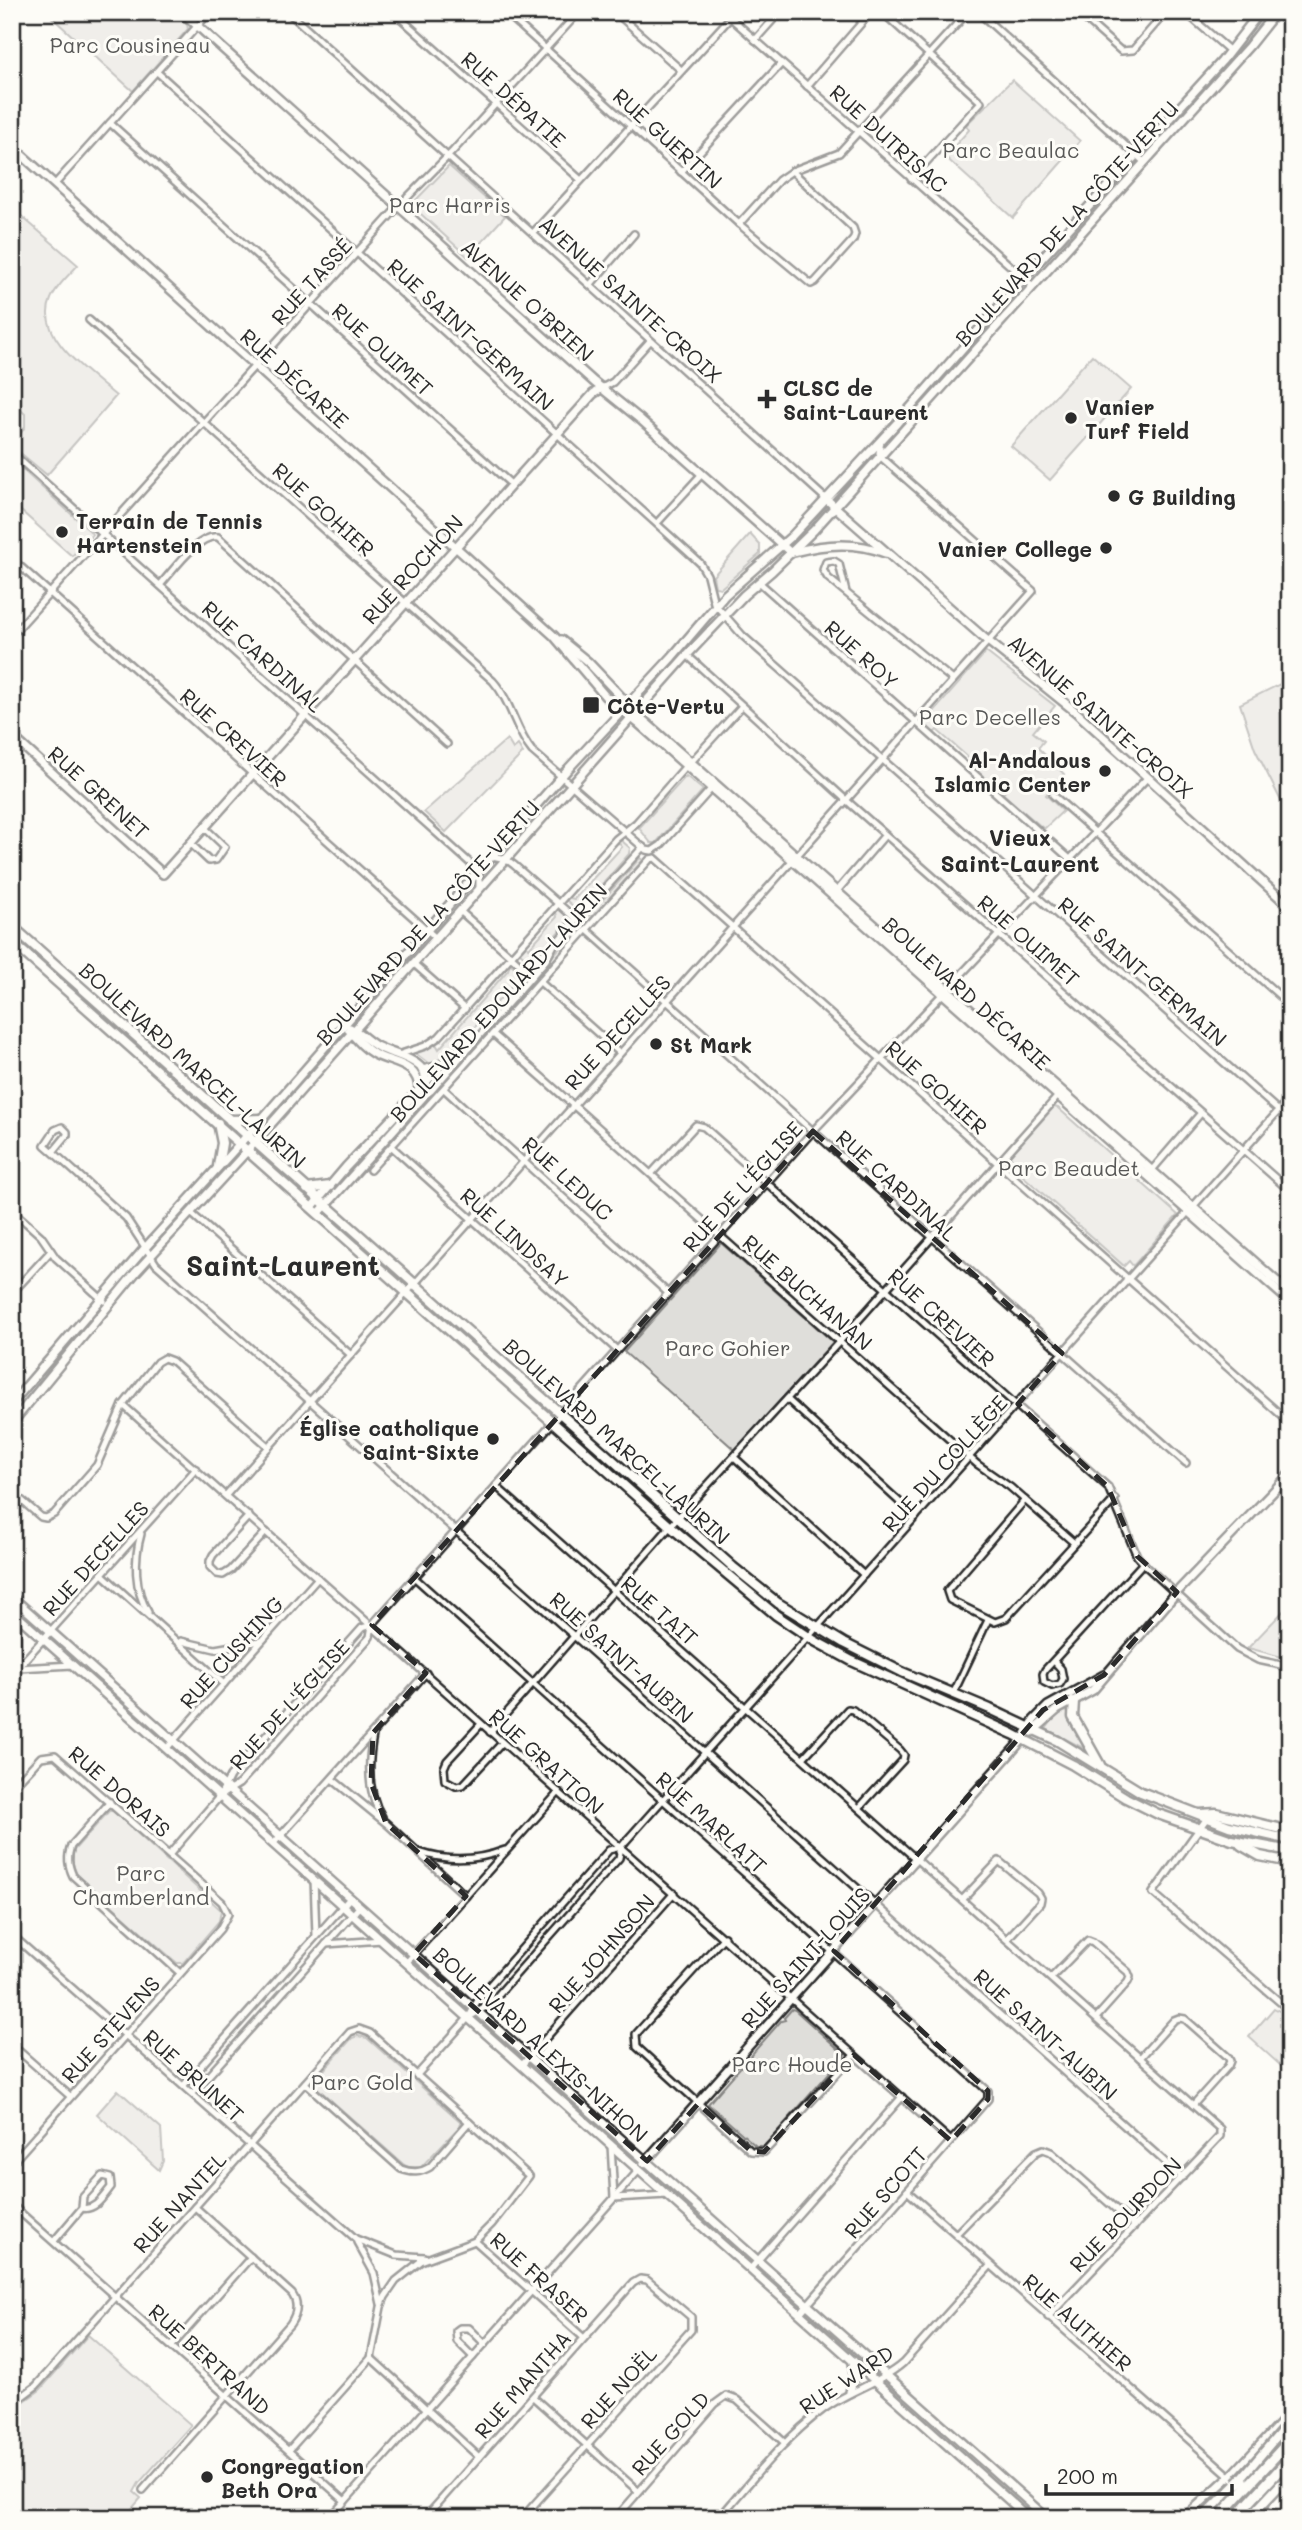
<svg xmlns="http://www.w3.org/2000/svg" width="1302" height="2530" viewBox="0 0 1302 2530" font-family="Mali,sans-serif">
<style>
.green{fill:#dfdeda;stroke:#858482;stroke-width:2}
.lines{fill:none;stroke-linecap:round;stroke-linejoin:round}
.street-casing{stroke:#2b2b2b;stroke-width:10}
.secondary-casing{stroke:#2b2b2b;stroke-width:12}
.primary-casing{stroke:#2b2b2b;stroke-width:13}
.highway-casing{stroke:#2b2b2b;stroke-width:14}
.street{stroke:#fdfcf7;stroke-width:5}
.secondary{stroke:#fdfcf7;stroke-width:7}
.primary{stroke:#fdfcf7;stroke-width:8}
.highway{stroke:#fdfcf7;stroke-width:9}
.rail{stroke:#2b2b2b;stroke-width:2;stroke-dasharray:10 5;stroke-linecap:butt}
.secondary-bridge-casing{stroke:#2b2b2b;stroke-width:12;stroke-linecap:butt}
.primary-bridge-casing{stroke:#2b2b2b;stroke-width:13;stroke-linecap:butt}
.highway-bridge-casing{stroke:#2b2b2b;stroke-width:14;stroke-linecap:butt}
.secondary-bridge{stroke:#fdfcf7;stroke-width:7}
.primary-bridge{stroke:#fdfcf7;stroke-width:8}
.highway-bridge{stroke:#fdfcf7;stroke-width:9}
.marked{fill:none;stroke:#2b2b2b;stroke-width:5;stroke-dasharray:14 9;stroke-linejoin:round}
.poi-dot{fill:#2b2b2b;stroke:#fdfcf7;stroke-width:2.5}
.labels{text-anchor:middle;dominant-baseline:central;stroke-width:6;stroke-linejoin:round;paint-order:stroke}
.park-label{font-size:21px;fill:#585857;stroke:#fdfcf7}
.street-label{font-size:21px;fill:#2b2b2b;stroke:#fdfcf7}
.poi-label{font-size:21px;font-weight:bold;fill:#2b2b2b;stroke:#fdfcf7;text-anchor:start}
.neighbourhood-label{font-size:23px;font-weight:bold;fill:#2b2b2b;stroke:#fdfcf7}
.district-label{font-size:28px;font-weight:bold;fill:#2b2b2b;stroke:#fdfcf7}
</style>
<rect width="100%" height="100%" fill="#fdfcf7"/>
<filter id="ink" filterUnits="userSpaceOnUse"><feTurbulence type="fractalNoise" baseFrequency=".0143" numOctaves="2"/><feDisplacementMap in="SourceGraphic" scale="14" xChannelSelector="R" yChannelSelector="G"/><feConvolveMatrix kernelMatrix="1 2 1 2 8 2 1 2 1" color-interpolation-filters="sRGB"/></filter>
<g filter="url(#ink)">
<g class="green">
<polygon points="46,12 174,12 187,24 188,29 133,91"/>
<polygon points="1012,80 1080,141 1013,218 943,155 948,149 950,151 969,130 966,125"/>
<polygon points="449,166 505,216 468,257 411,205"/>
<path d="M12 208 78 265C69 275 56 286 51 299 34 337 91 374 116 396L47 475 12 446 25 427V414L12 402Z"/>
<polygon points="1092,355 1131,389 1050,480 1011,446"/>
<polygon points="13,461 91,532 92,535 72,556 12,503"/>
<polygon points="750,534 760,545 760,554 721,588 715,587 713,576"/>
<polygon points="986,652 1055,706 1033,732 1044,741 1038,748 1064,774 1046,795 1063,811 1044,829 1003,794 1006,790 996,781 990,783 977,772 980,768 937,730 934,733 923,724"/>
<polygon points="1290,679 1290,795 1281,801 1255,749 1240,704"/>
<polygon points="507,739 513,749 518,745 523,753 446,832 424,812"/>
<polygon points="686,776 703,790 656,843 651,843 639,828"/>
<polygon points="622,841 630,848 629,854 579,911 567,901 567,897 574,899 622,847 618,842"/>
<polygon points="640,858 643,860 378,1156 369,1162"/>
<polygon points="558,908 570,919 531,963 518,951 525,944 529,948 557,917 556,912"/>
<polygon points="510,963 522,974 478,1024 435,1063 428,1063 415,1053 436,1044 439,1049 508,970"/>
<polygon points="1054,1107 1058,1108 1178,1215 1133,1266 1129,1261 1124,1266 1013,1167 1018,1161 1009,1157"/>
<polygon points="721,1243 833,1342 735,1450 624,1352"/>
<polygon points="1290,1604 1290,1659 1248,1648"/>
<polygon points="1064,1711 1068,1712 1087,1750 1046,1729 1054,1718"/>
<path d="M109 1811H113L221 1910 219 1921 183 1963H177L78 1876C73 1867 71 1860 74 1850Z"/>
<polygon points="1274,2008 1290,2017 1290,2074 1249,2037"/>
<polygon points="792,2009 795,2010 845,2055 768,2142 764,2146 756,2146 708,2104 781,2021 785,2020 784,2018"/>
<polygon points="358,2036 367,2038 461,2122 460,2126 421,2167 408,2167 403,2164 315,2086 315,2080 352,2038"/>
<polygon points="118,2090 161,2128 163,2161 159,2170 97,2114"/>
<polygon points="88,2335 191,2425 139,2483 134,2492 141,2498 124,2518 12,2518 12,2410 40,2390"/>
</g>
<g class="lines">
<g class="street-casing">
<g id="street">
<polyline points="288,12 825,498"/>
<polyline points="397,12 397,15 581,180"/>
<polyline points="505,12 739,224 811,284 815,282 853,240 855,234 853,228 792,171"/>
<polyline points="615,12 681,70"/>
<polyline points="724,12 1033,286"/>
<polyline points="882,12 981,102 911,179"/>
<polyline points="978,12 1144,162"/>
<polyline points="1077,12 1121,51 1133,50 1166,12"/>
<polyline points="1185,12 1230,51"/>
<polyline points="1278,12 1290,25"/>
<polyline points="755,40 780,12"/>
<polyline points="157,72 700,563 707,575 714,603 742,635 1290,1121"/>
<polyline points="807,86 871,12"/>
<polyline points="110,123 512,485"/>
<polyline points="681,172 781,64"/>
<polyline points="55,184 210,12"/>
<polyline points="739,224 779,180 792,171 839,153 968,12"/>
<polyline points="533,233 730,18"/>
<polyline points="590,285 634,234"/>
<path d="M89 320 493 681C511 701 515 730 532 751L646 850 652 851 661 845 711 789"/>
<polyline points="602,388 613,382 650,341"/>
<polyline points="12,453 479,871 479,888"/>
<polyline points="657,523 701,475"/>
<polyline points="12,559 436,938"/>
<polyline points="759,582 1070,859"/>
<path d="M160 585C173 571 199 533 218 537L447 744"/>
<polyline points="846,592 839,564 834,561 826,562 823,570 828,578 953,680"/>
<polyline points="12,635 398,207 453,151 579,12"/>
<polyline points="687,655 846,800 1290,1191"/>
<polyline points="691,762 742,706"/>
<polyline points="1053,795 1290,1005"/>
<polyline points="190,843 209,861 216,860 225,847 204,827"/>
<polyline points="492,856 506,859 514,865 577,920"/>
<polyline points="837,891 885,835"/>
<polyline points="460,911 532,975"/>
<polyline points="587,930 1186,1463"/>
<polyline points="413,963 465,1009"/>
<polyline points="540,982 620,1053"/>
<polyline points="493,1034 977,1464 1010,1487 1073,1542"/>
<polyline points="401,1054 425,1046 439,1037 616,839 636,823 686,766"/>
<polyline points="424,1086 448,1058 469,1042"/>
<polyline points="444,1089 668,1293"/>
<polyline points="423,1097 431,1091 546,960 554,945 643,847"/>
<polyline points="392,1147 617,1350"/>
<polyline points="53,1152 67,1135 67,1132 62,1127 55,1130 45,1145 53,1152 126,1218 156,1264 1182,2177"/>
<polyline points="370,1170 650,859 655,858 1290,1423"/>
<polyline points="1152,1170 1201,1113"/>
<polyline points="651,1174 696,1125 704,1127 1108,1487 1137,1556 1148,1568 1237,1649 1258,1660 1290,1667"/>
<polyline points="12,1210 41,1236 56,1258 104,1301"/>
<polyline points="191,1213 351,1355"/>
<polyline points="12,1293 51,1251"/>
<polyline points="787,1399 916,1517"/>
<polyline points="123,1405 951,2141"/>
<polyline points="734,1457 864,1575"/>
<polyline points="496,1486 1220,2129 1220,2136 1048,2317"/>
<polyline points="12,1492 41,1517 46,1518 54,1514 97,1465 123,1405 157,1362 164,1358 172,1361 269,1447"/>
<polyline points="226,1495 1033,591 881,457 879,453 881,441"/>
<polyline points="1025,1500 947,1591 950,1600 995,1622 1006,1618 1115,1499"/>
<polyline points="249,1516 213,1555 210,1561 210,1567 217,1574 223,1575 231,1570 266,1532"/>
<path d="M141 1534C134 1558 134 1590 148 1612"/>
<polyline points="102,1574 224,1684"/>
<polyline points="415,1578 988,2091 988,2099 801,2312"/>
<polyline points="16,1615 18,1668"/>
<polyline points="181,1641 215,1649 260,1641"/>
<polyline points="1054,1661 1061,1669 1063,1679 1060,1684 1052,1686 1044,1682 1043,1674 1045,1670 1143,1563"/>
<polyline points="18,1668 73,1665"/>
<polyline points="12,1674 196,1469"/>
<polyline points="953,1694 988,1620"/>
<polyline points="481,1724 447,1761 444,1768 445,1780 456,1786 463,1785 502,1743"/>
<polyline points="490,1732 683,1512 840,1341 1059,1095"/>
<path d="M373 1735C368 1762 367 1793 382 1817"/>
<polyline points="167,1748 318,1578"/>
<polyline points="803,1758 848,1709 853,1710 900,1750 904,1755 903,1760 859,1808"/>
<polyline points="332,1779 386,1823 466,1896"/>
<polyline points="12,1788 41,1757 55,1755 222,1902 228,1914 220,1929 12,2163"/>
<polyline points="220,1796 239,1784 370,1637 372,1625 813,1131 1147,778"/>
<path d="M110 1802 71 1846C67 1857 68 1865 73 1876L180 1973"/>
<polyline points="1207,1818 1153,1893 1288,2009"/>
<polyline points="274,1843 426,1673"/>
<path d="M419 1852C448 1862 476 1861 505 1850"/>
<polyline points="169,1855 220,1796 230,1776 362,1628 372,1625"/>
<polyline points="314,1879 316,1935"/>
<polyline points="963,1899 999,1861 1038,1893 1041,1898 1040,1903 1007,1939"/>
<polyline points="12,1935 356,2239 396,2255 425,2257"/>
<polyline points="724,1937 636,2034 637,2047 751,2151 764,2152 854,2055"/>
<polyline points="326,1944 382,1940"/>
<polyline points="407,1962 559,1792"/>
<polyline points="1051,1978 1088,1940 1093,1942 1128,1972 1130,1977 1128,1982 1096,2018"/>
<polyline points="469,2017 480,1996 609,1850 621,1847 626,1841 1290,1098"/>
<polyline points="12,2045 70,2096"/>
<polyline points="1140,2058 1174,2020 1179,2018 1185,2019 1228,2057 1230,2061 1228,2066 1193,2105"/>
<polyline points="522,2065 674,1893"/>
<polyline points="416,2076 469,2017 489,2005 619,1858 621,1847"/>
<path d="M305 2083 401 2169C412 2173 420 2173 430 2167L469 2122"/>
<polyline points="184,2085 350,1898"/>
<polyline points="193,2093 360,1906"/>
<polyline points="611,2145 614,2198"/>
<polyline points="907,2191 1230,2476 1284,2418"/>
<polyline points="614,2198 667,2195"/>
<polyline points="12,2205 345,2501"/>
<polyline points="956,2234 1036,2152 1043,2149 1051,2152 1135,2226"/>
<path d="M54 2241 82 2208 83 2197 102 2176 110 2178 111 2187C103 2197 95 2211 82 2208"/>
<polyline points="475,2241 584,2338"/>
<polyline points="357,2242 374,2273 381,2304"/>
<polyline points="751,2268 902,2097"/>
<polyline points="172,2346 251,2257"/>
<polyline points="473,2357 457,2341 456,2331 460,2328 469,2328 485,2344"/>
<polyline points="371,2358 479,2457"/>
<polyline points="533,2397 638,2491"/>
<polyline points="12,2404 36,2386 350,2032 359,2029 370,2033 529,2176 492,2224 475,2241 421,2261 396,2281 385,2297 381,2307 371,2358 289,2450"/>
<path d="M143 2490 290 2324C297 2314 299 2304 292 2294L195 2207"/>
<polyline points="1261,2512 1268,2500 1283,2431"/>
<polyline points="330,2518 639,2170"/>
<polyline points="425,2518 633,2283 640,2279 647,2280 691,2317 691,2330 522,2518"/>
<polyline points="616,2518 715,2404 726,2396 737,2400 785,2443"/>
<path d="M719 2518C752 2480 783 2439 824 2409 848 2391 880 2383 903 2363L990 2266"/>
</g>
</g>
<g class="secondary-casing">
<g id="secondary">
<polyline points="182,12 594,382 641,420 791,553"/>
<polyline points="12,146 554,636 605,696 638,723 1290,1302"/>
<polyline points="825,498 983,637 1076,712 1290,907"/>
<path d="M794 552C823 544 856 541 885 553"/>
<polyline points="561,640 588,662 642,719 1290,1293"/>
<polyline points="12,736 163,874 593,394 602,388"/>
<polyline points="422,1070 440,1066"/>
<path d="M312 1207 346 1167 419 1090C419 1063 393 1064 374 1054 364 1048 356 1039 349 1030"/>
<path d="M319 1213 423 1097C436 1059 402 1059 378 1047 368 1042 361 1033 350 1028"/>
<polyline points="12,1403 145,1248 262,1119 568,769 672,657 725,595 792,536 897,423 1032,269 1222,61 1260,12"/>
<polyline points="12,1423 136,1272 248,1150 687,655 744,595 772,571 814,530 1249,46 1276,12"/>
<polyline points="12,1597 1047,2518"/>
<polyline points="12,1611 1029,2518"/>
<polyline points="1032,1732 1057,1710 1093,1690 1177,1592 1290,1474"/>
<polyline points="644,2163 1023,1739 1034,1720 1048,1706 1104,1675"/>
<polyline points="850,2392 854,2375 853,2361"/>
<path d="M1184 2518 1230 2476C1243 2485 1275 2497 1256 2518"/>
</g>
</g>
<g class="primary-casing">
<g id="primary">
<polyline points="12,926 733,1567 778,1603 844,1643 902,1672 990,1709 1058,1741 1141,1792 1229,1826 1290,1840"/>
<polyline points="12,942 672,1528 776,1615 815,1641 852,1661 1013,1734 1073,1765 1126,1798 1158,1814 1232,1840 1290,1851"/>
<polyline points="230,1120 262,1119"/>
<polyline points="218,1123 222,1143 218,1166"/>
<polyline points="307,1189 330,1186"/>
<polyline points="1074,1701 1073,1717 1100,1765"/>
<polyline points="1200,1814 1216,1813 1290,1831"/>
<polyline points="1241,1845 1260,1856 1290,1862"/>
<polyline points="1202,2518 1237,2484"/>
</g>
</g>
<g class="highway-casing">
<polyline id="highway" points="1280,2485 1290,2463"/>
</g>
<use href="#street" class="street"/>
<use href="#secondary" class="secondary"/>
<use href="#primary" class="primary"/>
<use href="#highway" class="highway"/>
<polyline class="rail" points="1283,2518 1290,2484"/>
<g class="secondary-bridge-casing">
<polyline id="secondary-bridge" points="1238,2482 1290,2421"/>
</g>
<g class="primary-bridge-casing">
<polyline id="primary-bridge" points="1249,2518 1280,2485"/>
</g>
<g class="highway-bridge-casing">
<g id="highway-bridge">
<polyline points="1237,2484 1243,2479"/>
<polyline points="1218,2518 1290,2440"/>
<polyline points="1235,2518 1290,2458"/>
</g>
</g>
<use href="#secondary-bridge" class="secondary-bridge"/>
<use href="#primary-bridge" class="primary-bridge"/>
<use href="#highway-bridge" class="highway-bridge"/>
</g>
</g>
<path d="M0 0H1302V2530H0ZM813 1131 1062 1353 1018 1404 1108 1487 1137 1556 1177 1592 1104 1675 1043 1710 834 1951 988 2091V2099L951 2141 854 2055 764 2152 751 2151 698 2104 647 2161 414 1954 466 1896 386 1823 371 1783 373 1733 426 1673 372 1625Z" fill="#fdfcf7" fill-opacity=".55" fill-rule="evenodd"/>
<path class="marked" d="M813 1131 1062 1353 1018 1404 1108 1487 1137 1556 1177 1592 1104 1675 1043 1710 834 1951 988 2091V2099L951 2141 854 2055 764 2152 751 2151 698 2104 647 2161 414 1954 466 1896 386 1823 371 1783 373 1733 426 1673 372 1625Z"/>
<g class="poi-dot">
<path d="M763.5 388.5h7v7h7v7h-7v7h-7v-7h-7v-7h7z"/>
<circle cx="1071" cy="418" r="7"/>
<circle cx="1114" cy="496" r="7"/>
<circle cx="62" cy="532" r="7"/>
<circle cx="1106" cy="548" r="7"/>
<rect x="582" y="696" width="18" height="18" rx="3.5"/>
<circle cx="1105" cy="771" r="7"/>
<circle cx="656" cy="1044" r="7"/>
<circle cx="493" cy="1439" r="7"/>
<circle cx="207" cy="2477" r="7"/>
</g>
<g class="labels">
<g class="park-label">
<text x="130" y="44">Parc Cousineau</text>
<text x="1011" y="149">Parc Beaulac</text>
<text x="450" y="204">Parc Harris</text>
<text x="990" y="716">Parc Decelles</text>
<text x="1069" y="1167">Parc Beaudet</text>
<text x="728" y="1347">Parc Gohier</text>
<text x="141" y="1872">Parc<tspan x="141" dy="24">Chamberland</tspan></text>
<text x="792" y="2063">Parc Houde</text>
<text x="362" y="2081">Parc Gold</text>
</g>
<g class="street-label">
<text transform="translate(514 99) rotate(42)">RUE DÉPATIE</text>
<text transform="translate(668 138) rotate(42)">RUE GUERTIN</text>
<text transform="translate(889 138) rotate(42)">RUE DUTRISAC</text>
<text transform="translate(1066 223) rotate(-48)">BOULEVARD DE LA CÔTE-VERTU</text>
<text transform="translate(311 281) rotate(-48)">RUE TASSÉ</text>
<text transform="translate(631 299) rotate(42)">AVENUE SAINTE-CROIX</text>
<text transform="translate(528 300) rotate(42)">AVENUE O'BRIEN</text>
<text transform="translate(471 334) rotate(42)">RUE SAINT-GERMAIN</text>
<text transform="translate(383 349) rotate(42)">RUE OUIMET</text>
<text transform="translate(295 378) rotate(42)">RUE DÉCARIE</text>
<text transform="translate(324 509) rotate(42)">RUE GOHIER</text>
<text transform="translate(412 569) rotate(-48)">RUE ROCHON</text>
<text transform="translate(862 654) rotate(42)">RUE ROY</text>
<text transform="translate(263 656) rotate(42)">RUE CARDINAL</text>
<text transform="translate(1101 716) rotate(41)">AVENUE SAINTE-CROIX</text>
<text transform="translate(234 737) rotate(42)">RUE CREVIER</text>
<text transform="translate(99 792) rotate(42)">RUE GRENET</text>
<text transform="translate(427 922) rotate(-48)">BOULEVARD DE LA CÔTE-VERTU</text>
<text transform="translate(1029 940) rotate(41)">RUE OUIMET</text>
<text transform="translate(1143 971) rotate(41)">RUE SAINT-GERMAIN</text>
<text transform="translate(967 993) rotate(42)">BOULEVARD DÉCARIE</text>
<text transform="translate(498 1002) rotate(-48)">BOULEVARD EDOUARD-LAURIN</text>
<text transform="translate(617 1032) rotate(-48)">RUE DECELLES</text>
<text transform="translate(193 1065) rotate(42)">BOULEVARD MARCEL-LAURIN</text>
<text transform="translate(937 1087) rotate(42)">RUE GOHIER</text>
<text transform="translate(568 1178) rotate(42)">RUE LEDUC</text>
<text transform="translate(897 1185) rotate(42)">RUE CARDINAL</text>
<text transform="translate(742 1186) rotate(-48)">RUE DE L'ÉGLISE</text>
<text transform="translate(515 1237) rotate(42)">RUE LINDSAY</text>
<text transform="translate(808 1292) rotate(41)">RUE BUCHANAN</text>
<text transform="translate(942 1317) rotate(42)">RUE CREVIER</text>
<text transform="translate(617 1441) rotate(42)">BOULEVARD MARCEL-LAURIN</text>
<text transform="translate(944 1463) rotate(-48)">RUE DU COLLÈGE</text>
<text transform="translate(95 1558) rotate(-48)">RUE DECELLES</text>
<text transform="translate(660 1610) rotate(41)">RUE TAIT</text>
<text transform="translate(231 1652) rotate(-48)">RUE CUSHING</text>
<text transform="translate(622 1657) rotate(42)">RUE SAINT-AUBIN</text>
<text transform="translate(289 1704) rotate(-48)">RUE DE L'ÉGLISE</text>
<text transform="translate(547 1761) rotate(42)">RUE GRATTON</text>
<text transform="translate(120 1791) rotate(41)">RUE DORAIS</text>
<text transform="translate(712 1822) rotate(42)">RUE MARLATT</text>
<text transform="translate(601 1953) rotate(-49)">RUE JOHNSON</text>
<text transform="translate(805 1957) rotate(-48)">RUE SAINT-LOUIS</text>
<text transform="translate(110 2029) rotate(-48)">RUE STEVENS</text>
<text transform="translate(1046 2034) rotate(42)">RUE SAINT-AUBIN</text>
<text transform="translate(541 2044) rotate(42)">BOULEVARD ALEXIS-NIHON</text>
<text transform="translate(194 2075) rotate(42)">RUE BRUNET</text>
<text transform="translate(885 2192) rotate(-49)">RUE SCOTT</text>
<text transform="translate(179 2202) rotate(-48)">RUE NANTEL</text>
<text transform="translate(1125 2214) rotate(-46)">RUE BOURDON</text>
<text transform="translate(540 2277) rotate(42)">RUE FRASER</text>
<text transform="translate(1078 2322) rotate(41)">RUE AUTHIER</text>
<text transform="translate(210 2359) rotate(42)">RUE BERTRAND</text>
<text transform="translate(846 2379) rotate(-33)">RUE WARD</text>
<text transform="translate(522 2384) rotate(-49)">RUE MANTHA</text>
<text transform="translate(618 2387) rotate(-48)">RUE NOËL</text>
<text transform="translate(670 2433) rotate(-48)">RUE GOLD</text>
</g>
<g class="poi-label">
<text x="783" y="387">CLSC de<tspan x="783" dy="24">Saint-Laurent</tspan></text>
<text x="1085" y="406">Vanier<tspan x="1085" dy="24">Turf Field</tspan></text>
<text x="1128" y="496">G Building</text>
<text x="76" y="520">Terrain de Tennis<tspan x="76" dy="24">Hartenstein</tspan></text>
<text x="1092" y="548" text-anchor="end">Vanier College</text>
<text x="607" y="705">Côte-Vertu</text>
<text x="1091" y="759" text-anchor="end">Al-Andalous<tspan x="1091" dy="24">Islamic Center</tspan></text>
<text x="670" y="1044">St Mark</text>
<text x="479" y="1427" text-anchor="end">Église catholique<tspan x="479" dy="24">Saint-Sixte</tspan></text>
<text x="221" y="2465">Congregation<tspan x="221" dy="24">Beth Ora</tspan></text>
</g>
<g class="neighbourhood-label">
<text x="1020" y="837">Vieux<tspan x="1020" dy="26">Saint-Laurent</tspan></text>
</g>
<g class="district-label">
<text x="283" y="1265">Saint-Laurent</text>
</g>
</g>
<rect width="1302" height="2530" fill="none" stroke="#fdfcf7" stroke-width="42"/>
<rect x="21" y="21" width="1260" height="2488" fill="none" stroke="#2b2b2b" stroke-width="2.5" filter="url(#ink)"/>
<path d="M1046 2484v10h186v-10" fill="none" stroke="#2b2b2b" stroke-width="3.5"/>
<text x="1057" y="2484" font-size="21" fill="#2b2b2b" stroke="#fdfcf7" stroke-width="5" paint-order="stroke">200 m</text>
</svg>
